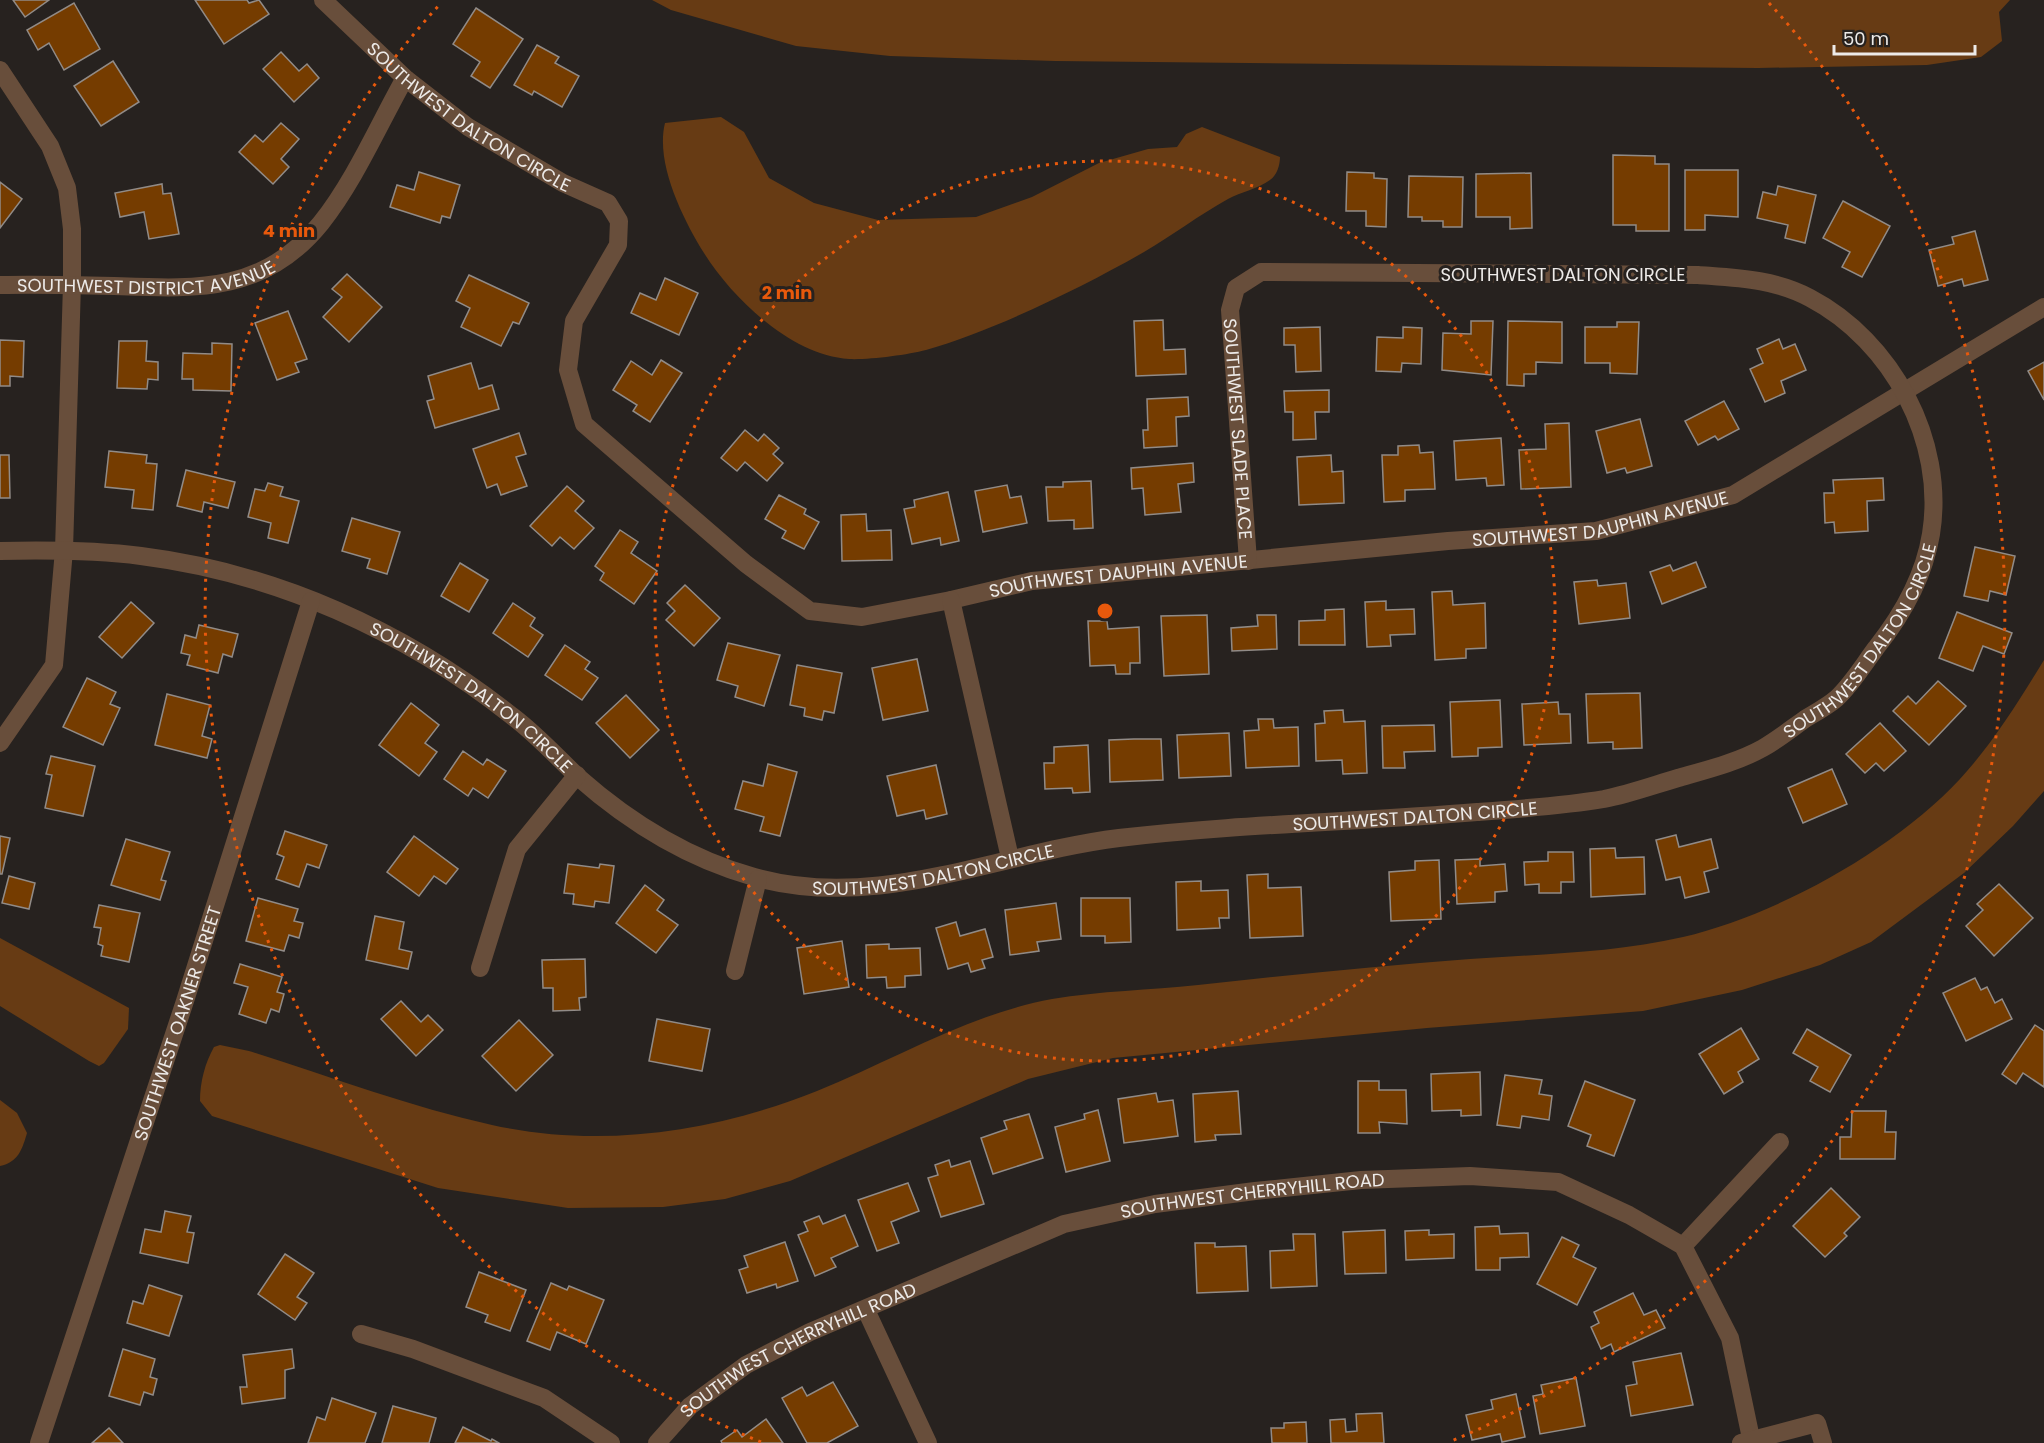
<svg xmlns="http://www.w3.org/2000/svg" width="2044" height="1443" viewBox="0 0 2044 1443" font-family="Poppins,sans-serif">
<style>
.water{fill:#673b14}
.building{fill:#753c00;stroke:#918b87;stroke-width:1.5}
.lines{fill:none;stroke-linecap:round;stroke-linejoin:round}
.minor{stroke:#684e3b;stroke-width:18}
.ring{fill:none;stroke:#e8590c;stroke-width:3;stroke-dasharray:3 6}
.labels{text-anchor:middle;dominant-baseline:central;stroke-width:6;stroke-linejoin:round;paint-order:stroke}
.street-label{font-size:18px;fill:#edeae8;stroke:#27221f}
.centre{fill:#e8590c;stroke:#27221f;stroke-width:3}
.ring-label{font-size:18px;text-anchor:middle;font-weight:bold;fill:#e8590c;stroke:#27221f;stroke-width:6;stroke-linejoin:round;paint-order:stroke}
</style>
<rect width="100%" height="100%" fill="#27221f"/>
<g class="water">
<polygon points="652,0 2010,0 1999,12 2002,41 1981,57 1927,65 1758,68 1055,61 890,56 796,46 671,10"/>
<path d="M721 117 744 132 769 178 814 203 878 220 976 217 1032 197 1099 163 1148 149 1177 147 1186 134 1202 127 1280 157C1280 165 1277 175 1270 180 1258 189 1241 192 1228 199 1199 215 1173 235 1144 252 1081 288 995 330 926 350 907 355 868 360 849 359 792 356 733 299 704 253 683 219 655 163 665 123Z"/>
<path d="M2044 660V791L2013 826 1964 873 1871 942 1820 965 1742 990 1643 1011 1427 1028 1113 1058 1028 1079 790 1181 725 1199 663 1207 568 1208 438 1188 212 1116 200 1101C200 1082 205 1063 214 1047L220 1045 249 1051C329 1076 410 1107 492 1125 601 1149 714 1132 817 1091 894 1060 969 1014 1052 999 1100 991 1150 990 1198 985 1289 975 1379 966 1470 959 1541 954 1614 953 1683 937 1777 915 1894 850 1960 779 1993 743 2019 701 2044 660Z"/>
<polygon points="0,938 129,1008 128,1029 104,1063 99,1066 89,1061 0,1006"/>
<path d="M0 1100 17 1113 27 1133C22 1150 18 1162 0 1166Z"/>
</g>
<g class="building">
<polygon points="13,0 49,0 25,17"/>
<polygon points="195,0 247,0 249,3 259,0 269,14 224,44"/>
<polygon points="74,3 100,49 64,70 49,43 38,50 27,30"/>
<polygon points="476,8 523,39 490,88 471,76 480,62 453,44"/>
<polygon points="537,45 559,57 555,63 579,76 562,107 534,91 532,95 514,85"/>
<polygon points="281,52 299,71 307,64 319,78 294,102 263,69"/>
<polygon points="113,61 139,102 101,126 74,86"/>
<polygon points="281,123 299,139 281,159 289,167 273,184 239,152 255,135 263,142"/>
<polygon points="1613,155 1655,156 1655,164 1669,164 1669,231 1636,231 1636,225 1613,225"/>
<polygon points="1685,170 1738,170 1738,217 1705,215 1705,230 1685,230"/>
<polygon points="419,172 460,185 450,218 442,216 440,223 390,207 397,185 414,190"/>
<polygon points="1347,172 1374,173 1374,178 1387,179 1386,227 1366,226 1366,211 1346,211"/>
<polygon points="1531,173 1532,228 1510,229 1510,217 1476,217 1476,174"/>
<polygon points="1409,176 1463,177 1462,227 1443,227 1443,221 1422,221 1422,217 1408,217"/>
<polygon points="0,182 22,199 0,228"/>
<polygon points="162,184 163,194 171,193 179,234 149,239 144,212 120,217 115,193"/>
<polygon points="1778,186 1816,195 1805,243 1785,238 1788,225 1757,218 1763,192 1776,195"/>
<polygon points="1843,201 1890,226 1862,277 1842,267 1850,252 1823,238"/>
<polygon points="1975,231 1988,280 1964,286 1962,279 1938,286 1929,250 1954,244 1952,237"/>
<polygon points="347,274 382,307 349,342 323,317 342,297 332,289"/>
<polygon points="469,275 529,303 519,324 513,322 501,346 461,327 470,308 456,301"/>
<polygon points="665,278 698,293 679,335 631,313 640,293 656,300"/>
<polygon points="288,311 307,359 295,363 299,372 277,380 255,323"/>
<polygon points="1163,320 1164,350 1185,349 1186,374 1136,376 1134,321"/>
<polygon points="1471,321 1493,321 1491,375 1442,370 1443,333 1471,334"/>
<polygon points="1508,321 1562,322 1562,363 1536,362 1536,374 1524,374 1524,386 1507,385"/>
<polygon points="1617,322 1639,322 1637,374 1610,373 1610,363 1585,363 1585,327 1617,327"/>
<polygon points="1320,327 1321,371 1296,372 1295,345 1284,345 1284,328"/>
<polygon points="1403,327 1422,328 1421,364 1402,363 1401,372 1376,371 1377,337 1403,338"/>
<polygon points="1779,339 1783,349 1795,344 1806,370 1781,381 1785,393 1765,402 1750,369 1763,363 1757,349"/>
<polygon points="0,340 24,341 23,377 10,376 10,386 0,386"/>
<polygon points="119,341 147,341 146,361 158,362 158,380 148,379 147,389 117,388"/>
<polygon points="212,343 232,344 231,391 193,390 193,379 182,379 183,353 212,354"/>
<polygon points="661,360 682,373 650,422 633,411 637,405 613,390 631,361 652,375"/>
<polygon points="2044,362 2044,400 2028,371"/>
<polygon points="471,363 479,389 492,385 499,409 435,428 427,401 434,399 428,376"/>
<polygon points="1329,390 1329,412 1315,412 1316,439 1293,440 1293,412 1285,412 1284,391"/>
<polygon points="1188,397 1189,416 1176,417 1177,446 1144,448 1143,430 1148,430 1147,399"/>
<polygon points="1724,401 1739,429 1718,440 1715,436 1698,445 1685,421"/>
<polygon points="1640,419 1652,466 1627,473 1625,468 1607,473 1596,431"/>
<polygon points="1569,423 1571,487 1521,489 1519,450 1546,449 1545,424"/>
<polygon points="745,430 758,441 764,434 779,448 773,454 783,463 767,481 745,462 737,471 721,458"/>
<polygon points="519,433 526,454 516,457 527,486 501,495 497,484 487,488 473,449"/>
<polygon points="1501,438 1504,485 1487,486 1486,478 1456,480 1454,441"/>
<polygon points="1419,445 1420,453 1433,452 1435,489 1405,490 1405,501 1384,502 1382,455 1398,455 1398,446"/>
<polygon points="109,451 147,455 146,463 157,464 153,510 132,508 134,490 105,487"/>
<polygon points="0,455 9,455 10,498 0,498"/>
<polygon points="1331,455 1332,472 1343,471 1344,503 1299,505 1297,457"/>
<polygon points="1193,463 1194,482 1178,484 1181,512 1145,515 1143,488 1132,489 1131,468"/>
<polygon points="186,470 235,482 228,508 204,502 202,512 177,506"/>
<polygon points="1883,478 1884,500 1867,501 1868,531 1835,533 1834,522 1825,523 1824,493 1834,493 1833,480"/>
<polygon points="1091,481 1093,528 1074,529 1074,520 1048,521 1046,487 1063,487 1063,482"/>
<polygon points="268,483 283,487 280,496 299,501 288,543 268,538 271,523 248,517 255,489 265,491"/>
<polygon points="1007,485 1010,498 1021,496 1027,523 983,532 975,491"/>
<polygon points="567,486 584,501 575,511 594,528 574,549 560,537 552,546 530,526"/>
<polygon points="948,492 959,541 941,545 940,538 912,544 904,509 915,507 914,500"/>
<polygon points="779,495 806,509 804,514 819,522 804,549 782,538 786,531 765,519"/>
<polygon points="866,514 867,531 891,530 892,560 842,561 841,515"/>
<polygon points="352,518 400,532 387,574 367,568 370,559 342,551"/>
<polygon points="620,530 638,542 631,553 657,571 634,604 600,580 604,573 595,566"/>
<polygon points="1975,547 2015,556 2006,595 1990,591 1988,601 1964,596"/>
<polygon points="1696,562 1706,587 1662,604 1650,572 1670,565 1673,571"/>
<polygon points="460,563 488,580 469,612 441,596"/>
<polygon points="1597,580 1598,586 1626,583 1630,618 1579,624 1574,582"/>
<polygon points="685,585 720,618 694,646 666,620 675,611 667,603"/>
<polygon points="1452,591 1453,605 1485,603 1486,648 1466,649 1466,658 1435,660 1432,592"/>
<polygon points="1386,601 1386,610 1414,609 1415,634 1390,635 1391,646 1367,647 1365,602"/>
<polygon points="131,602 154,623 122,658 99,637"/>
<polygon points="513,603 535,618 530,626 543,635 528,657 493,633"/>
<polygon points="1344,609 1345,645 1299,645 1299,621 1325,620 1325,610"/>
<polygon points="1957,612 2012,633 2004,654 1983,646 1973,671 1939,658"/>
<polygon points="1207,615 1209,674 1164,676 1161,616"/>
<polygon points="1257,615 1276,615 1277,649 1232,651 1231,628 1258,626"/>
<polygon points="1088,621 1107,621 1108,629 1139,627 1140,663 1130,663 1130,674 1116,674 1115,665 1090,666"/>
<polygon points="199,625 238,634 232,657 223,654 218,673 187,665 190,655 181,653 185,635 196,638"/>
<polygon points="728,643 780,655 764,706 735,697 738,686 717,680"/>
<polygon points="565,645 590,662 585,669 598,678 582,700 545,675"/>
<polygon points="917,659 928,711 883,720 872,668"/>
<polygon points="797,665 842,673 834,713 824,711 822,720 804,716 805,708 790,705"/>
<polygon points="87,678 116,692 110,704 120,708 103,745 63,727"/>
<polygon points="1938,681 1966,706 1929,745 1893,711 1908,696 1916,704"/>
<polygon points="1640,693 1642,748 1613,749 1613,742 1588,743 1586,694"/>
<polygon points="167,694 210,705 202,736 212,739 207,758 155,745"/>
<polygon points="626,695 659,730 630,758 596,723"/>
<polygon points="1500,700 1502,747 1478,748 1478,756 1452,757 1450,702"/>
<polygon points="1558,702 1559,714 1570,714 1571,743 1524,745 1522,704"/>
<polygon points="411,703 439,725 425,743 437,752 419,776 379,745"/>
<polygon points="1343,710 1344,722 1365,721 1367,773 1343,774 1342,760 1316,761 1315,724 1325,723 1324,711"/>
<polygon points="1258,719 1273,719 1274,728 1298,727 1299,766 1246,768 1244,731 1259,730"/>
<polygon points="1880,723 1906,751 1884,771 1876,763 1865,773 1846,754"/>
<polygon points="1434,725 1435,751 1404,752 1405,768 1383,768 1382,726"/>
<polygon points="1229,733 1231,776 1179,778 1177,735"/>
<polygon points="1134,739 1161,739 1163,780 1110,782 1109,740"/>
<polygon points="1088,745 1090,792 1073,793 1072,788 1045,789 1044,763 1054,763 1054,747"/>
<polygon points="463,751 483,765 487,759 506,771 488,798 473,788 468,796 444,779"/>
<polygon points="51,756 95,766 83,816 45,808 52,775 46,774"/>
<polygon points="768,764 797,772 780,836 760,831 764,817 735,809 743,781 763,786"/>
<polygon points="936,765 947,814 926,819 924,810 897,816 887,776"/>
<polygon points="1832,769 1847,804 1803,823 1788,788"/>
<polygon points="285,831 327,845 319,868 307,864 299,887 276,879 284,857 277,854"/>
<polygon points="1676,835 1679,847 1711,839 1718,868 1704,872 1709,892 1685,898 1680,877 1666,880 1656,840"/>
<polygon points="0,836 10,838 2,874 0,874"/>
<polygon points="414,836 458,869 446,884 434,876 419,896 387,872"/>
<polygon points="126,839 170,852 161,880 166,881 160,900 111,885"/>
<polygon points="1615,848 1616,858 1644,857 1645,894 1591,897 1590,849"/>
<polygon points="1548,852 1573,852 1574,882 1561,882 1561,893 1539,893 1539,884 1525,885 1524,862 1548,861"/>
<polygon points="1480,859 1480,866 1505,864 1507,891 1495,892 1495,902 1457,904 1455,860"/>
<polygon points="1439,860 1441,919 1391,921 1389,872 1415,870 1415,861"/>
<polygon points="568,864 599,868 600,864 614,866 609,903 595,901 594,907 573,904 574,894 564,893"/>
<polygon points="1268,874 1268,888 1301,887 1303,936 1250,938 1247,875"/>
<polygon points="9,876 35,883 29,909 2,903"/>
<polygon points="1201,881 1201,891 1228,890 1229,918 1219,918 1220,928 1177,930 1176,882"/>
<polygon points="1999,884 2033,918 1994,956 1966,926 1983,910 1977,904"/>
<polygon points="645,885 664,900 657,910 678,925 656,953 616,923"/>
<polygon points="258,898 298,909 294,921 303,923 299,938 289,935 284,951 246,941"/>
<polygon points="1081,898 1130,898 1131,942 1105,943 1105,936 1081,936"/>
<polygon points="1056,903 1061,939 1037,942 1039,951 1010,955 1005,910"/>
<polygon points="99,905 140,913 129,962 101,956 103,946 98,944 101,928 94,927"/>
<polygon points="375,916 404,922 399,949 412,952 408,969 366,960"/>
<polygon points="956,922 960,936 985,929 993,957 982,960 985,968 971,972 968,963 948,969 936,928"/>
<polygon points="842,941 849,987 804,994 797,948"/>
<polygon points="889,944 889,949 920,948 921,975 905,976 905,987 887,988 886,977 867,978 866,945"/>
<polygon points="585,959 586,997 579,998 580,1010 553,1011 553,988 543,988 542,960"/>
<polygon points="240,964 282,977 277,992 284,994 279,1012 271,1009 266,1023 239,1014 248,987 234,983"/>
<polygon points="1975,978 1981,990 1987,987 1995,1003 2002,999 2012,1019 1966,1041 1943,993"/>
<polygon points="401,1001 421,1022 428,1015 443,1030 416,1056 381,1019"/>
<polygon points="657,1019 710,1029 702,1071 649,1061"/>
<polygon points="519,1020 553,1055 516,1091 482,1056"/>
<polygon points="2035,1025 2044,1031 2044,1087 2023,1073 2016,1084 2002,1074"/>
<polygon points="1741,1028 1759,1059 1738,1072 1743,1082 1724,1094 1699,1054"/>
<polygon points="1807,1029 1851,1055 1830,1092 1810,1081 1818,1067 1793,1053"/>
<polygon points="1480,1072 1481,1115 1461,1116 1461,1110 1432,1111 1431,1074"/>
<polygon points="1505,1075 1542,1080 1539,1094 1552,1096 1549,1120 1522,1116 1520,1128 1497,1125"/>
<polygon points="1358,1081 1379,1081 1379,1090 1406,1090 1407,1124 1379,1122 1380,1133 1358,1133"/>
<polygon points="1585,1081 1635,1100 1614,1156 1587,1146 1591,1135 1568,1126"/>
<polygon points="1238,1091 1241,1134 1215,1135 1216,1140 1195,1142 1193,1094"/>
<polygon points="1156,1093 1158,1102 1173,1100 1178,1136 1124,1143 1118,1099"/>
<polygon points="1098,1110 1110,1161 1066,1172 1055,1127 1085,1119 1084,1114"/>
<polygon points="1852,1111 1886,1111 1885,1132 1896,1132 1895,1159 1840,1159 1840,1137 1851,1137"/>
<polygon points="1029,1114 1043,1158 993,1174 981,1138 1007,1129 1004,1121"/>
<polygon points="949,1160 951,1167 970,1161 984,1204 941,1217 928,1178 938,1175 935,1165"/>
<polygon points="908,1183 919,1211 891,1222 899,1243 877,1251 858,1200"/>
<polygon points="1831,1188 1860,1217 1844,1233 1847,1236 1825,1257 1793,1226"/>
<polygon points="165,1211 191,1216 187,1232 194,1233 188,1263 140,1253 145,1229 161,1232"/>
<polygon points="845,1215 858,1246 831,1258 836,1267 815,1276 798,1235 808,1231 804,1222 819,1216 823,1224"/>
<polygon points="1499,1226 1500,1234 1528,1233 1529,1257 1500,1258 1500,1270 1476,1270 1475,1227"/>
<polygon points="1385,1230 1386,1273 1345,1274 1343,1232"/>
<polygon points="1429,1230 1429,1235 1454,1234 1454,1258 1406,1260 1405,1231"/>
<polygon points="1293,1234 1315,1234 1317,1286 1271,1288 1270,1251 1294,1250"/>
<polygon points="1562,1237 1579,1245 1573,1257 1596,1268 1577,1305 1537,1284"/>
<polygon points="785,1242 798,1281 777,1288 776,1284 747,1293 739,1270 748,1267 744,1256"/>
<polygon points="1195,1243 1215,1243 1215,1247 1246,1246 1248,1291 1197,1293"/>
<polygon points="285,1254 314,1273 297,1297 307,1303 295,1320 258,1294"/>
<polygon points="479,1272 526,1290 510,1331 485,1322 488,1315 466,1307"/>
<polygon points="551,1283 567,1290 569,1286 604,1300 586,1344 557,1332 550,1350 527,1341"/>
<polygon points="149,1285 182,1296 169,1336 127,1323 133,1301 143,1304"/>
<polygon points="1633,1293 1644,1315 1656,1310 1665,1328 1614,1352 1611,1344 1601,1349 1591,1327 1599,1323 1594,1312"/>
<polygon points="123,1349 155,1359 150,1377 157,1379 153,1395 144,1392 140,1405 109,1396"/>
<polygon points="292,1349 294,1368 285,1370 285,1398 242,1404 240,1387 247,1387 243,1355"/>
<polygon points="1681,1353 1693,1405 1631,1416 1626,1386 1637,1384 1633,1362"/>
<polygon points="1576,1378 1585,1426 1540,1434 1533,1396 1543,1394 1541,1385"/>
<polygon points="833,1382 858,1426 827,1443 807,1443 782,1398 802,1387 807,1396"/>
<polygon points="1516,1394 1525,1437 1502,1442 1500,1434 1472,1440 1466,1415 1493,1409 1491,1400"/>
<polygon points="332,1398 376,1413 365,1443 308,1443 317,1417 325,1420"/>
<polygon points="393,1406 436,1418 429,1443 382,1443"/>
<polygon points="1382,1413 1384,1443 1331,1443 1330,1420 1345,1419 1346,1432 1357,1431 1356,1414"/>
<polygon points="766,1419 783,1443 722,1443 721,1441 737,1430 742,1437"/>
<polygon points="1306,1422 1307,1443 1272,1443 1271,1428 1284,1428 1284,1423"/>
<polygon points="463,1427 491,1441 492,1439 499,1443 455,1443"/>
<polygon points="109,1428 123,1443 92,1443"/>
</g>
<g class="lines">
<g class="minor">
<path id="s1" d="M323 0 405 78 468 127 563 183 608 203 619 221 618 245 574 321 568 370 584 424 746 564 810 611 862 617 951 600 1032 581 1448 541 1596 531 1733 495 2044 307"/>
<polyline points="0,70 50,146 67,188 72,229 72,284 64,550 54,665 0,743"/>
<path id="s2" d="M0 285C38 284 76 285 114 286 195 289 264 294 321 223 355 180 378 126 405 78"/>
<path id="s3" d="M0 551C47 550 94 550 141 556 276 573 405 631 512 716 536 734 556 756 578 777 630 823 686 858 754 877 877 912 998 853 1119 838 1238 824 1358 822 1477 812 1519 809 1563 806 1604 799 1629 794 1654 785 1678 778 1706 770 1738 762 1763 748 1777 740 1791 729 1805 719 1815 713 1828 706 1837 698 1852 684 1864 664 1876 648 1903 614 1924 577 1931 534 1946 441 1892 341 1810 298 1775 279 1737 278 1698 275L1261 272 1236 288 1230 310 1248 561"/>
<polyline points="951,600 1010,858"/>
<polyline points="480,968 517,849 577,775"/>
<polyline points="735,971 758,879"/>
<polyline points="1683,1246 1780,1142"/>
<polyline points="866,1310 928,1443"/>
<polyline points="361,1334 413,1349 544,1398 611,1443"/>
<path id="s4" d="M39 1443 185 1001 311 601"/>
<path id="s5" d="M657 1443 690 1406 746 1365 810 1332 1064 1224 1155 1204 1255 1191 1361 1180 1470 1176 1558 1182 1629 1215 1683 1246 1730 1338 1752 1443"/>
<polyline points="1741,1443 1817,1423 1823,1443"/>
</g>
</g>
<g class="ring">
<circle cx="1105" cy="611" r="450"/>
<path d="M761 1442A900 900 0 0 1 441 3M1769 3A900 900 0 0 1 1449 1442"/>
</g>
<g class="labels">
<g class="street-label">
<text stroke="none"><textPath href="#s1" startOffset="188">SOUTHWEST DALTON CIRCLE</textPath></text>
<text stroke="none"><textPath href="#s2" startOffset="147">SOUTHWEST DISTRICT AVENUE</textPath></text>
<text x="1563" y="274">SOUTHWEST DALTON CIRCLE</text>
<text stroke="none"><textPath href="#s3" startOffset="3156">SOUTHWEST SLADE PLACE</textPath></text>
<text stroke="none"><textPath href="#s1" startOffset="1683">SOUTHWEST DAUPHIN AVENUE</textPath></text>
<text stroke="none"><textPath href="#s1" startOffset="1197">SOUTHWEST DAUPHIN AVENUE</textPath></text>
<text stroke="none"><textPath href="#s3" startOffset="2018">SOUTHWEST DALTON CIRCLE</textPath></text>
<text stroke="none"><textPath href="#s3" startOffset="506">SOUTHWEST DALTON CIRCLE</textPath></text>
<text stroke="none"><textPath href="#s3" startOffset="1512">SOUTHWEST DALTON CIRCLE</textPath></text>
<text stroke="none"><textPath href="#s3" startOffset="1026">SOUTHWEST DALTON CIRCLE</textPath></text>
<text stroke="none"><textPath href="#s4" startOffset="442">SOUTHWEST OAKNER STREET</textPath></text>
<text stroke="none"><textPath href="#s5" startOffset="658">SOUTHWEST CHERRYHILL ROAD</textPath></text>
<text stroke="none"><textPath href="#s5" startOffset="172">SOUTHWEST CHERRYHILL ROAD</textPath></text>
</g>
</g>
<circle cx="1105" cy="611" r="9" class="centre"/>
<g class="ring-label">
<text x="289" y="237">4 min</text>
<text x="787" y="299">2 min</text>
</g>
<path d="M1834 45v9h141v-9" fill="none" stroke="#edeae8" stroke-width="3"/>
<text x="1843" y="45" font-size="18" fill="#edeae8" stroke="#27221f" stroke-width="4.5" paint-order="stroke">50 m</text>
</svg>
